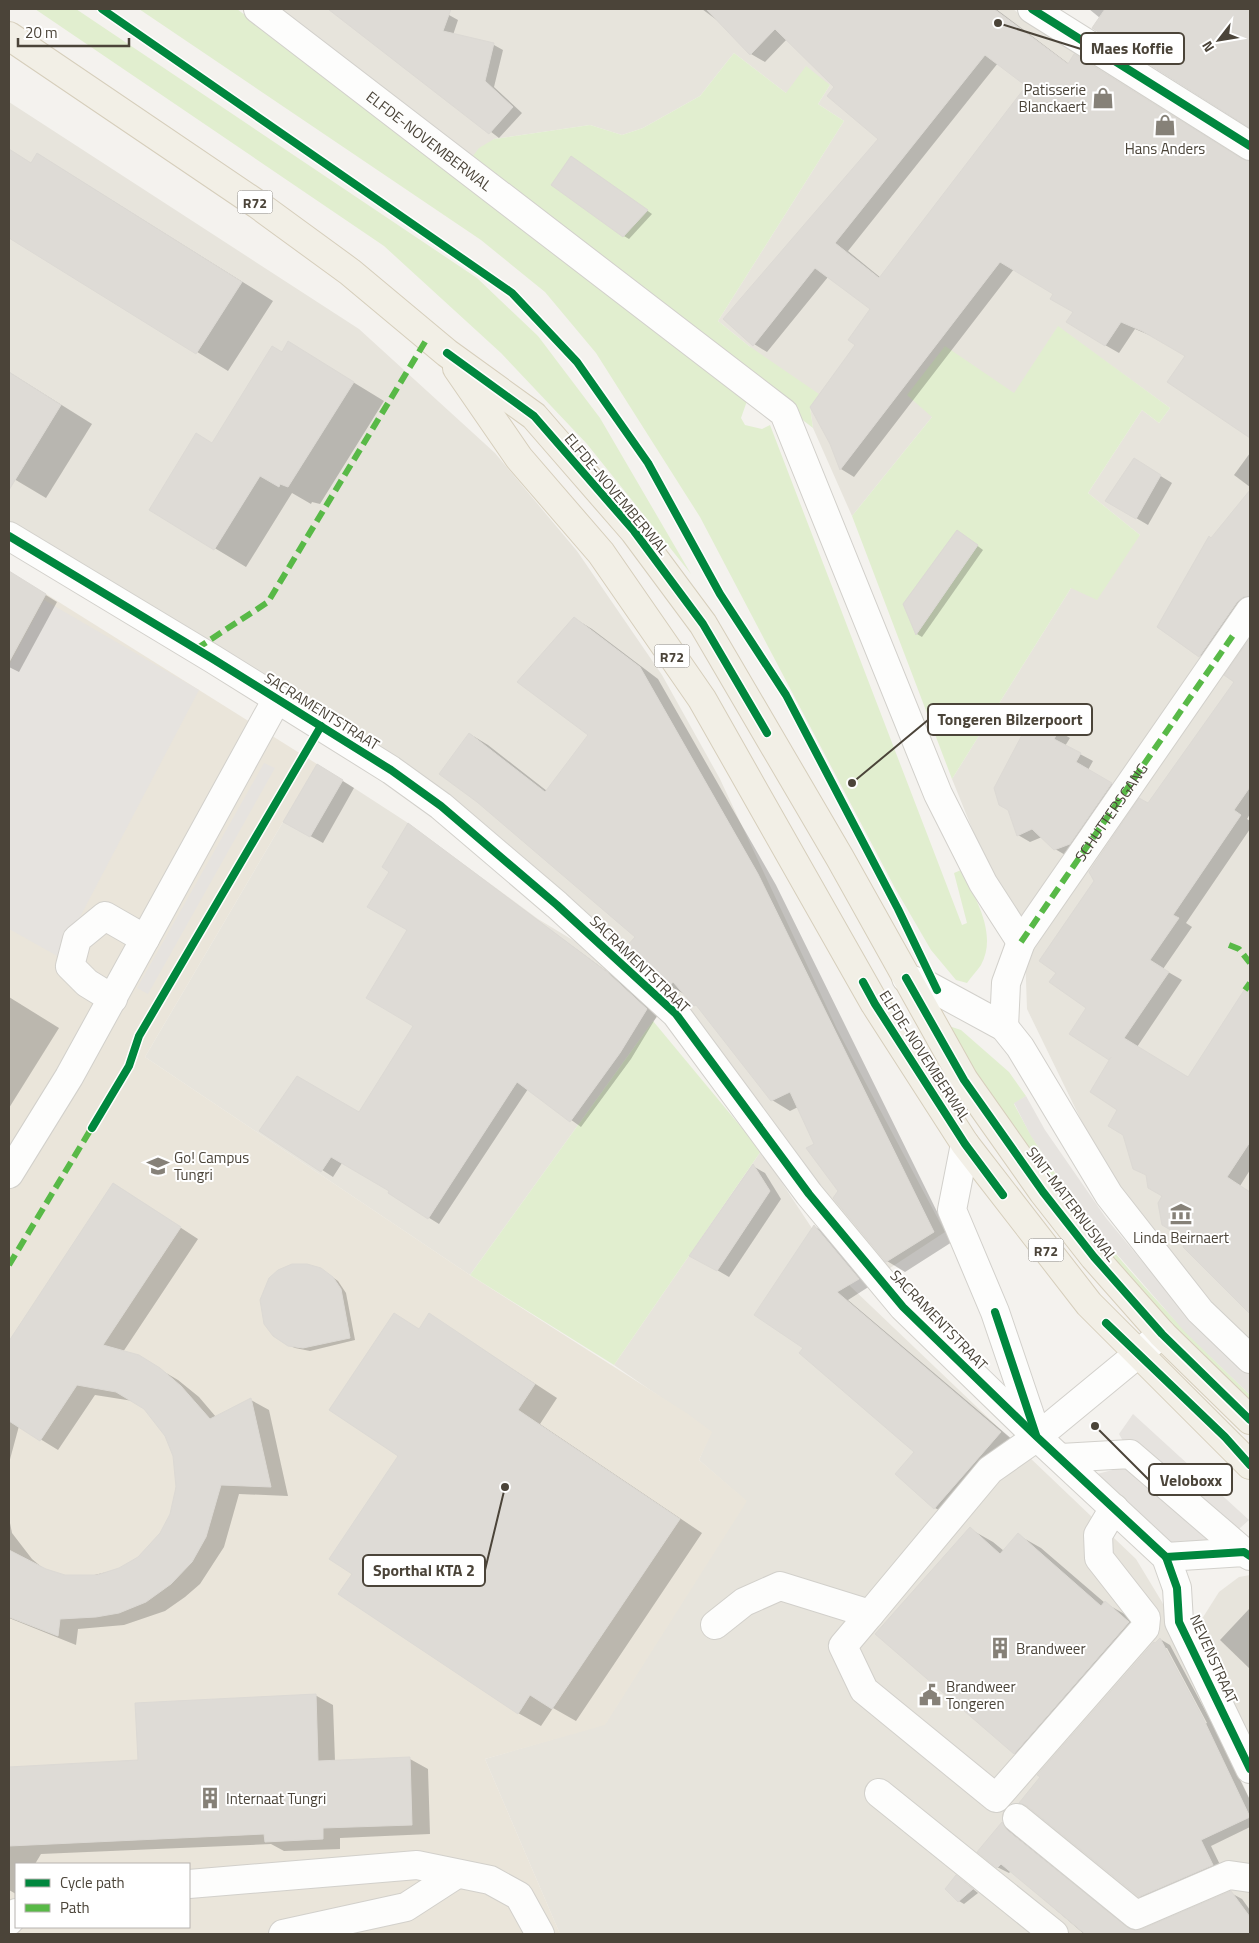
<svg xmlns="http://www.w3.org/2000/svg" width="1259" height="1943" viewBox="0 0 1259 1943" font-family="'Titillium Web',sans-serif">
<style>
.residential{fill:#e7e4dc}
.education{fill:#eae5da;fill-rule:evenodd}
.green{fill:#e1eecf}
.parking{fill:#e6e3df}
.shadow{fill:#0003;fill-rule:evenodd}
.building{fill:#dedbd6;stroke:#dcd9d4;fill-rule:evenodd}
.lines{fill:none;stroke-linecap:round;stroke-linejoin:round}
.minor-casing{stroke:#d2d0cb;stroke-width:30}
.major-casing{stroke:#d6cebb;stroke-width:30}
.minor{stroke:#fdfdfc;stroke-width:28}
.major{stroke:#f2efe6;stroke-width:28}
.quiet{stroke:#58b947;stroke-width:6;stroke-dasharray:12 6;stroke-linecap:butt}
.cycleway-casing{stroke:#fff;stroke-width:11}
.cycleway{stroke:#00873e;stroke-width:8}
.labels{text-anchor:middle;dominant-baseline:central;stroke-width:4;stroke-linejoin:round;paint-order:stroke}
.shield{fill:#fff;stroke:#817c74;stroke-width:1}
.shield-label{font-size:14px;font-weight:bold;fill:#4b4439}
.poi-label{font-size:15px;fill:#4b4439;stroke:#fff;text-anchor:start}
.street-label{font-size:15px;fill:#4b4439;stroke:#fff}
.leader{fill:none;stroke:#4b4439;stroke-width:2}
.callout-dot{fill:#4b4439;stroke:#fff;stroke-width:2}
.callout{fill:#fff;stroke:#4b4439;stroke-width:2}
.callout-label{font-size:16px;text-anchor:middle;font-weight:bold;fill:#4b4439}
</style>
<rect width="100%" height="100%" fill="#f4f2ee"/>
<g class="residential">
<polygon points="266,9 1013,9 1062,45 1250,159 1250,594 1029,920 1016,918 996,888 952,779 1071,588 1140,535 1088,493 1142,410 1159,423 1170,408 1058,327 1015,393 932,417 852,516 813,428 810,407 749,346 718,321 844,121 818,104 830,85 786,93 734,53 700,96 643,128 622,135 590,125 494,139 469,161"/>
<polygon points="9,102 359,329 495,453 577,551 662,675 720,779 837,1029 945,1232 884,1272 691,1015 585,912 486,825 382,751 9,523"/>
<polygon points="1250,621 1250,1353 1121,1202 1027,1009 1025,953"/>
<polygon points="317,764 408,823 538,919 604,959 660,1015 653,1021 470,1275 145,1057"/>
<polygon points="761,1151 850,1286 1136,1559 1162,1602 1250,1800 1250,1934 560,1934 485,1759 605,1724 746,1501 699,1460 711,1432 614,1365"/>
<polygon points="1250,1575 1250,1738 1200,1636 1200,1622 1219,1592 1239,1577"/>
</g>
<path class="education" d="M46 594 317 764 145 1057 470 1275 688 1414 712 1432 699 1460 747 1501 605 1725 485 1759 560 1934H9V663ZM16 1864H189V1927H16Z"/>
<g class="green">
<polygon points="35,9 76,9 477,278 538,336 600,418 691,574 587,444 501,353 384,246"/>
<path d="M139 9H237L747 401 741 418 745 425 762 429 770 425 962 925 967 923 954 873 961 870C975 897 998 934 981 965 977 971 971 977 967 983L956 980 931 950 895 888 700 517 596 353 545 292 481 240Z"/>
<polygon points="734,53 786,93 806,66 830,85 818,104 844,121 718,321 749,346 819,394 810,407 813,428 469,161 479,148 494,139 590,125 622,135 643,128 700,96"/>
<polygon points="1058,326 1170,408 1159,423 1142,410 1088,493 1140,535 1097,600 1071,588 952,779 852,516 932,417 907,395 945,346 1014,393"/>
<polygon points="653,1021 761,1151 614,1365 470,1275"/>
<path d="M952 1027 961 1030 1009 1072 1026 1096 1014 1104C1071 1215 1161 1309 1250 1395V1407L1158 1313 1063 1199 947 1033Z"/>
</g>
<g class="parking">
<polygon points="44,600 199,690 59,957 9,929 9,665"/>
<polygon points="264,763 275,768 148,994 137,988"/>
<polygon points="1026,1096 1045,1130 1106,1218 1166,1290 1250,1372 1250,1395 1185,1332 1116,1253 1070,1194 1031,1136 1014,1103"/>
<polygon points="1133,1414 1249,1520 1222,1544 1174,1546 1097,1474 1136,1464 1119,1434"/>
</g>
<g class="shadow">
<polygon points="335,9 431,9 449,15 458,20 453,35 494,45 503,50 494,87 522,113 499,138 333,11"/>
<path d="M702 9H996L1069 64 1244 161 1250 163V436L1168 382 1187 355 1156 338 1135 329 1119 353 1105 345 1055 293 1014 269 854 477 841 469 857 345 872 309 828 277 767 352 754 344 880 138 836 86 787 39 765 62 751 54 722 24ZM998 63 1028 86 881 278 848 251Z"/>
<polygon points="1089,9 1250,9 1250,126 1093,28 1100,18"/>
<polygon points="15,154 32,164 38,154 273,301 228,371 9,236 9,165"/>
<polygon points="577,161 652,214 629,239 624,236"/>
<polygon points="289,343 384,401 320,504 312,502 311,504 292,493 246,567 150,509 213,444"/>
<polygon points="9,372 92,424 46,498 9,476"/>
<polygon points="1250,453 1250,487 1234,475"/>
<polygon points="1146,467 1172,483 1148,525 1107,501"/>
<polygon points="1250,492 1250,613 1213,664 1158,627 1212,539"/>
<polygon points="963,535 983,550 922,637 917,634 904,605"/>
<polygon points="9,572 57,602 19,672 9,667"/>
<polygon points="574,618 592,629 658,679 776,885 952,1242 905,1272 887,1261 839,1190 798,1107 790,1111 772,1100 700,1008 686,995 670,986 636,937 470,734 488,745 547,791 590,735"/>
<polygon points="1250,640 1250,814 1247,819 1250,821 1250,829 1186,923 1192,927 1163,969 1182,980 1137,1047 1189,1078 1245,991 1250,994 1250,1170 1240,1186 1250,1192 1250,1313 1184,1246 1187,1239 1164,1196 1147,1176 1119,1110 1111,1060 1071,1033 1088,1008 1058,972 1148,805 1235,682 1226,675"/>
<polygon points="1058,731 1070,738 1065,746 1093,761 1088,770 1123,791 1067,856 1055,849 1042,837 1030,842 1018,835 1009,810"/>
<polygon points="330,773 354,788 323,843 285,822"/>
<polygon points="408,825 617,979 657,1016 631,1059 581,1127 528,1089 439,1224 389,1193 391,1190 342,1163 333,1177 261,1130 359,1114 415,1026 409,929 390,871"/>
<polygon points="9,997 59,1028 9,1108"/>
<polygon points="753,1166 765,1173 781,1199 729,1277 691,1255"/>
<polygon points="114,1184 198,1239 123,1352 139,1357 178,1380 199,1397 216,1417 251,1400 269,1410 288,1496 239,1494 224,1547 200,1584 185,1597 165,1611 124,1625 78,1629 76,1645 9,1618 9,1518 12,1533 32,1559 44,1569 65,1576 86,1577 119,1569 139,1558 155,1542 167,1524 174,1506 177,1477 174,1456 166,1435 145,1408 133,1401 95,1395 58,1450 19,1426 9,1463 9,1343"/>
<polygon points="815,1227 827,1233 870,1286 848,1300 1013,1440 947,1514 935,1508 915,1452 805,1348"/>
<polygon points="327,1273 338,1281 346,1293 355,1340 310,1351 295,1348 288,1345"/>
<polygon points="394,1315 420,1330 430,1315 557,1398 540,1424 702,1533 576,1721 553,1708 541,1726 518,1713 353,1573 399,1455"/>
<polygon points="970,1529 993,1542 1004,1551 1018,1535 1041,1548 1105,1603 1128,1616 1152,1636 1037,1766 1014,1753"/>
<polygon points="1250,1608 1250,1669 1220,1640"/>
<path d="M1160 1639 1170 1645 1213 1725 1250 1800V1827L1211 1846 1223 1871 1150 1902 1139 1896 1042 1777ZM1164 1648H1167L1207 1723 1205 1724Z"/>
<polygon points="315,1695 333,1705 335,1761 410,1759 428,1769 430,1834 340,1838 340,1849 284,1851 271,1844 41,1854 35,1864 16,1864 16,1894 9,1890 9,1768 139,1761"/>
<polygon points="1002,1824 1014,1830 1018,1838 1133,1932 1142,1931 1231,1893 1242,1899 1250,1910 1250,1934 1084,1934 1011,1871 1009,1873 997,1867"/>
<polygon points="962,1880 978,1893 964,1904 959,1901"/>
</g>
<g class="building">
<polygon points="328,9 451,9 443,31 494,43 485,81 513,107 489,134"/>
<path d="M706 9H994L1068 64 1074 54 1242 159 1250 161V438L1167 382 1185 356 1142 331 1121 322 1105 346 1066 322 1073 312 1050 299 1053 294 1000 262 840 470 830 444 810 407 855 345 848 340 870 309 815 268 753 346 723 319 878 139 827 96 834 87 775 29 750 55ZM985 55 1026 86 879 278 835 243Z"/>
<polygon points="1105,9 1250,9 1250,128 1092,28"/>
<polygon points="9,149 31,163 37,153 242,282 196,354 9,238"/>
<polygon points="571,156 648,210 623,237 551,185"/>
<polygon points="288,341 354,382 288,487 280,484 279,487 260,476 214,550 149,510 196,433 212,443 272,346 282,352"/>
<polygon points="9,372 61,405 9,490"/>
<polygon points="1134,458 1161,475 1136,519 1105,501"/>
<polygon points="1250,490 1250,596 1243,597 1237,602 1199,657 1157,627 1209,536 1211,538"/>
<polygon points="957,530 978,545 916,635 903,604"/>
<polygon points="9,571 46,594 9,662"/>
<polygon points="574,617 640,667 758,874 934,1232 886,1262 833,1198 838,1191 806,1148 814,1144 790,1092 771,1101 696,1005 694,1006 673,982 669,987 626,947 635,937 477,802 439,774 469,733 545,792 588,735 517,682"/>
<polygon points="1250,638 1250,787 1234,810 1241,815 1173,915 1179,918 1150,960 1169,972 1124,1038 1188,1077 1250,981 1250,1142 1227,1177 1250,1192 1250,1314 1183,1247 1186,1239 1162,1225 1158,1203 1162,1196 1148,1188 1146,1175 1133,1169 1123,1135 1108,1126 1117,1110 1090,1092 1111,1057 1109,1060 1069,1034 1086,1008 1049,982 1056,973 1039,961 1094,881 1089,872 1139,798 1148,803 1234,682 1224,675"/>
<polygon points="1032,716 1059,730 1054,739 1081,753 1076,762 1112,783 1070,844 1054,850 1032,829 1017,836 1008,810 999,805 994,788"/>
<polygon points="317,764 343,780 310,837 283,822"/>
<polygon points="408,823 607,972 647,1009 620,1053 570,1122 517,1082 428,1219 388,1193 389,1191 331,1157 321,1172 259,1131 297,1076 359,1112 413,1026 366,998 407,930 367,907 389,872 382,867"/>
<polygon points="753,1164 770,1191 717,1271 689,1256"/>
<polygon points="113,1183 181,1227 103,1345 139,1355 160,1368 181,1386 210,1419 251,1398 271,1487 221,1485 206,1537 192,1562 171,1584 146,1602 119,1613 96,1617 60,1619 58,1636 9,1617 9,1550 46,1569 65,1575 97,1575 119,1568 138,1557 160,1533 170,1514 176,1487 173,1456 165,1436 144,1409 116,1392 77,1385 40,1441 9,1421 9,1341"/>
<polygon points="814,1225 859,1279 837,1292 1001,1432 934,1509 895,1474 914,1452 799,1353 803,1348 754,1315"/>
<polygon points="292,1264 307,1264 321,1268 333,1277 341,1289 350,1338 303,1348 288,1346 273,1336 264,1324 260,1300 269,1278 278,1270"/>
<polygon points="394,1313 419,1329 429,1313 535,1384 518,1410 680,1519 552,1709 530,1695 518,1714 338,1594 352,1574 329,1559 398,1456 329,1410"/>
<polygon points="970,1527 1000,1554 1018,1533 1101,1606 1105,1601 1129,1622 1014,1754 875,1634"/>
<polygon points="1160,1638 1203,1718 1250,1817 1201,1840 1213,1865 1139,1897 1027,1806 1019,1803 1040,1777 1037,1775 1154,1642 1155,1643"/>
<polygon points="316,1694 318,1761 410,1757 412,1825 323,1828 323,1839 265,1842 264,1834 9,1846 9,1767 138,1760 135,1703"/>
<polygon points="1002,1822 1007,1830 1127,1927 1134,1930 1142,1929 1231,1891 1250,1917 1250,1934 1085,1934 1001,1864 997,1868 977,1852"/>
<polygon points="956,1875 973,1889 958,1902 945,1889"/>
</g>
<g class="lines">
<g class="minor-casing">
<g id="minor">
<path id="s1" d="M258 9 784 413 938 794 983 883 1021 942"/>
<polyline points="1032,9 1250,146"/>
<polyline points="9,536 213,659 391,770 441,806 557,905 676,1014 809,1194 903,1307 1037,1437 1166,1557 1177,1588 1179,1622 1250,1769"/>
<polyline points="906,978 925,984 1004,1027 1020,1047 1109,1195 1200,1311 1250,1359"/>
<polyline points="113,999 87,983 70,966 77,939 105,916 145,939"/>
<polyline points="1004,1027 1006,983 1021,942 1250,611"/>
<polyline points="965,1144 952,1210 995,1312 1036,1433"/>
<polyline points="9,1174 69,1077 277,699"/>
<polyline points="1061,1458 1130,1454 1244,1552"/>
<polyline points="1166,1557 1244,1552 1250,1556"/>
<polyline points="870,1614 843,1646 864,1690 996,1798 1145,1628 1146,1618 1099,1558 1098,1535 1114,1508"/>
<polyline points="715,1625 744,1602 780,1586 870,1614 990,1470 1037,1437 1162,1334"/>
<polyline points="879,1793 1054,1934"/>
<polyline points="1017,1818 1136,1915 1229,1875 1250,1878"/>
<polyline points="189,1884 417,1865 490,1880 519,1896 540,1934"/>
<polyline points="9,1921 16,1913"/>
<polyline points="283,1934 406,1907 457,1874"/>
</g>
</g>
<g class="major-casing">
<g id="major">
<polyline points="9,36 257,204 350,272 447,353 534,416 634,531 703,624 840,858 964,1080 1043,1192 1094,1257 1162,1334 1250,1420"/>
<polyline points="457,368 519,458 601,553 702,699 875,1004 965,1144 1089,1304 1250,1465"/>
</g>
</g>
<use href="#minor" class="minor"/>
<use href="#major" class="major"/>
<g class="quiet">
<polyline points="196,649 268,602 428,337"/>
<path id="s2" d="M1021 942 1234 634"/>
<polyline points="1229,945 1239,949 1250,963"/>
<polyline points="1245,990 1250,983"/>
<polyline points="9,1265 94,1124"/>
</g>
<g class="cycleway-casing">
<g id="cycleway">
<polyline points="102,9 512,293 577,362 648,463 720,594 786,695 898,909 937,990"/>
<polyline points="1032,9 1250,146"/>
<polyline points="447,353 534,416 634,531 703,624 767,733"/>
<polyline points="9,536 213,659 391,770 441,806 557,905 676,1014 809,1194 903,1307 1037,1437 1166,1557 1177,1588 1179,1622 1250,1769"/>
<polyline points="906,978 964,1080 1043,1192 1094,1257 1162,1334 1250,1420"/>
<polyline points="863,982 875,1004 965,1144 1003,1195"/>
<polyline points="92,1128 129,1066 139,1036 321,726"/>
<polyline points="995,1312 1036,1435"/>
<polyline points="1106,1323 1225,1437 1250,1465"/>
<polyline points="1166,1557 1244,1552 1250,1556"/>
</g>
</g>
<use href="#cycleway" class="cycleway"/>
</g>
<defs>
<g id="shop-bare" transform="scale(1.725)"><path d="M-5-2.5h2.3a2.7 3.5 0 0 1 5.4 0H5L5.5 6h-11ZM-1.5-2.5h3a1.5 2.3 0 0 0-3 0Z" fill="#868178" stroke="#fff" stroke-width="2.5" paint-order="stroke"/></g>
<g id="school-bare" transform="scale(1.725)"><path d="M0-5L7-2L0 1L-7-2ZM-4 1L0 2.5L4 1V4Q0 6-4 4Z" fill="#868178" stroke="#fff" stroke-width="2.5" paint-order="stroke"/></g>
<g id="museum-bare" transform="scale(1.725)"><path d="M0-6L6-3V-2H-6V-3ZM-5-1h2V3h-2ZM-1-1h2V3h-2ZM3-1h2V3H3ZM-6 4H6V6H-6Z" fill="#868178" stroke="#fff" stroke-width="2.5" paint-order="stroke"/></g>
<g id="building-bare" transform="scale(1.725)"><path d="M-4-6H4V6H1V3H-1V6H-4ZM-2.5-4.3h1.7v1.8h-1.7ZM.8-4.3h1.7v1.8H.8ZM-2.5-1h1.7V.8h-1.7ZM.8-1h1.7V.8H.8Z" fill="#868178" stroke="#fff" stroke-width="2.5" paint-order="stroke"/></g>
<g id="civic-bare" transform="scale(1.725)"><path d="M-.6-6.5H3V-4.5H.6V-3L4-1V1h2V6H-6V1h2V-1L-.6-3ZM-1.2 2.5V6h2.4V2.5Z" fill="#868178" stroke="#fff" stroke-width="2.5" paint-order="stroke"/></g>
</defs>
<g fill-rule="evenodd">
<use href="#shop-bare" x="1103" y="98"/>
<use href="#shop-bare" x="1165" y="125"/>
<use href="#school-bare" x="158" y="1166"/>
<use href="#museum-bare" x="1181" y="1214"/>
<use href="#building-bare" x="1000" y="1648"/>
<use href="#civic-bare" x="930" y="1695"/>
<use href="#building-bare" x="210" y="1798"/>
</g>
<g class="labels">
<g class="shield">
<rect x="237.5" y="190.5" width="35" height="23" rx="4"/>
<rect x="654.5" y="644.5" width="35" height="23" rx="4"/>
<rect x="1028.5" y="1238.5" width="35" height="23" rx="4"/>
</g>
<g class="shield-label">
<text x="255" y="202">R72</text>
<text x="672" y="656">R72</text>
<text x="1046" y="1250">R72</text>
</g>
<g class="poi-label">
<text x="1086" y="89" text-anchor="end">Patisserie<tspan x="1086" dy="17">Blanckaert</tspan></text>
<text x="1165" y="148" text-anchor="middle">Hans Anders</text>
<text x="174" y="1157">Go! Campus<tspan x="174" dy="17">Tungri</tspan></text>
<text x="1181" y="1237" text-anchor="middle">Linda Beirnaert</text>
<text x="1016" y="1648">Brandweer</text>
<text x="946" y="1686">Brandweer<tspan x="946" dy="17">Tongeren</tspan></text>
<text x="226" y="1798">Internaat Tungri</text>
</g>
<g class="street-label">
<text stroke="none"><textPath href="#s1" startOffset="216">ELFDE-NOVEMBERWAL</textPath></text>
<text transform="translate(617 494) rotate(50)">ELFDE-NOVEMBERWAL</text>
<text transform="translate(322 711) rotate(32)">SACRAMENTSTRAAT</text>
<text stroke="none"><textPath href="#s2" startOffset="158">SCHUTTERSGANG</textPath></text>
<text transform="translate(640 964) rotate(44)">SACRAMENTSTRAAT</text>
<text transform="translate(925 1056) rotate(57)">ELFDE-NOVEMBERWAL</text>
<text transform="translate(1072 1204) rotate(53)">SINT-MATERNUSWAL</text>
<text transform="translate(939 1320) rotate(46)">SACRAMENTSTRAAT</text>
<text transform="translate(1214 1659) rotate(66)">NEVENSTRAAT</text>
</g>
</g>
<path class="leader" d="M998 23L1081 49M852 783L928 720M1095 1426L1149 1480M505 1487L485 1570"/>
<g class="callout-dot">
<circle cx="998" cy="23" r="5"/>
<circle cx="852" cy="783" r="5"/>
<circle cx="1095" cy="1426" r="5"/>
<circle cx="505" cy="1487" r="5"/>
</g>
<g class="callout">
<rect x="1081" y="33" width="103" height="31" rx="5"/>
<rect x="928" y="704" width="164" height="31" rx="5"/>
<rect x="1149" y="1464" width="83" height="31" rx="5"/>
<rect x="363" y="1555" width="122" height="31" rx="5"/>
</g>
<g class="callout-label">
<text x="1132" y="54">Maes Koffie</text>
<text x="1010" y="725">Tongeren Bilzerpoort</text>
<text x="1191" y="1486">Veloboxx</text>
<text x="424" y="1576">Sporthal KTA 2</text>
</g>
<rect width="1259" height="1943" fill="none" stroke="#4b4439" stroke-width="20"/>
<rect x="15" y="1863" width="175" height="65" fill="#ffffff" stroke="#b7b4b0"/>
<rect x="25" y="1879" width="25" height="8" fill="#00873e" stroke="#b7b4b0"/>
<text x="60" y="1888" font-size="15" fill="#4b4439">Cycle path</text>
<rect x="25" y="1904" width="25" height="8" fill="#58b947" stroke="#b7b4b0"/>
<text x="60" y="1913" font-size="15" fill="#4b4439">Path</text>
<g transform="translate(1219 40) rotate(239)" stroke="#ffffff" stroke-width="4" paint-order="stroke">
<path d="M0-4L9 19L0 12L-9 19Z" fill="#4b4439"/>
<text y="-8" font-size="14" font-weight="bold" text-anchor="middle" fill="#4b4439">N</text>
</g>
<path d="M18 38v8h111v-8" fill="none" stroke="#4b4439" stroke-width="2.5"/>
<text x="25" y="38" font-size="15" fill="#4b4439" stroke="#ffffff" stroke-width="4" paint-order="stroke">20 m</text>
</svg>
